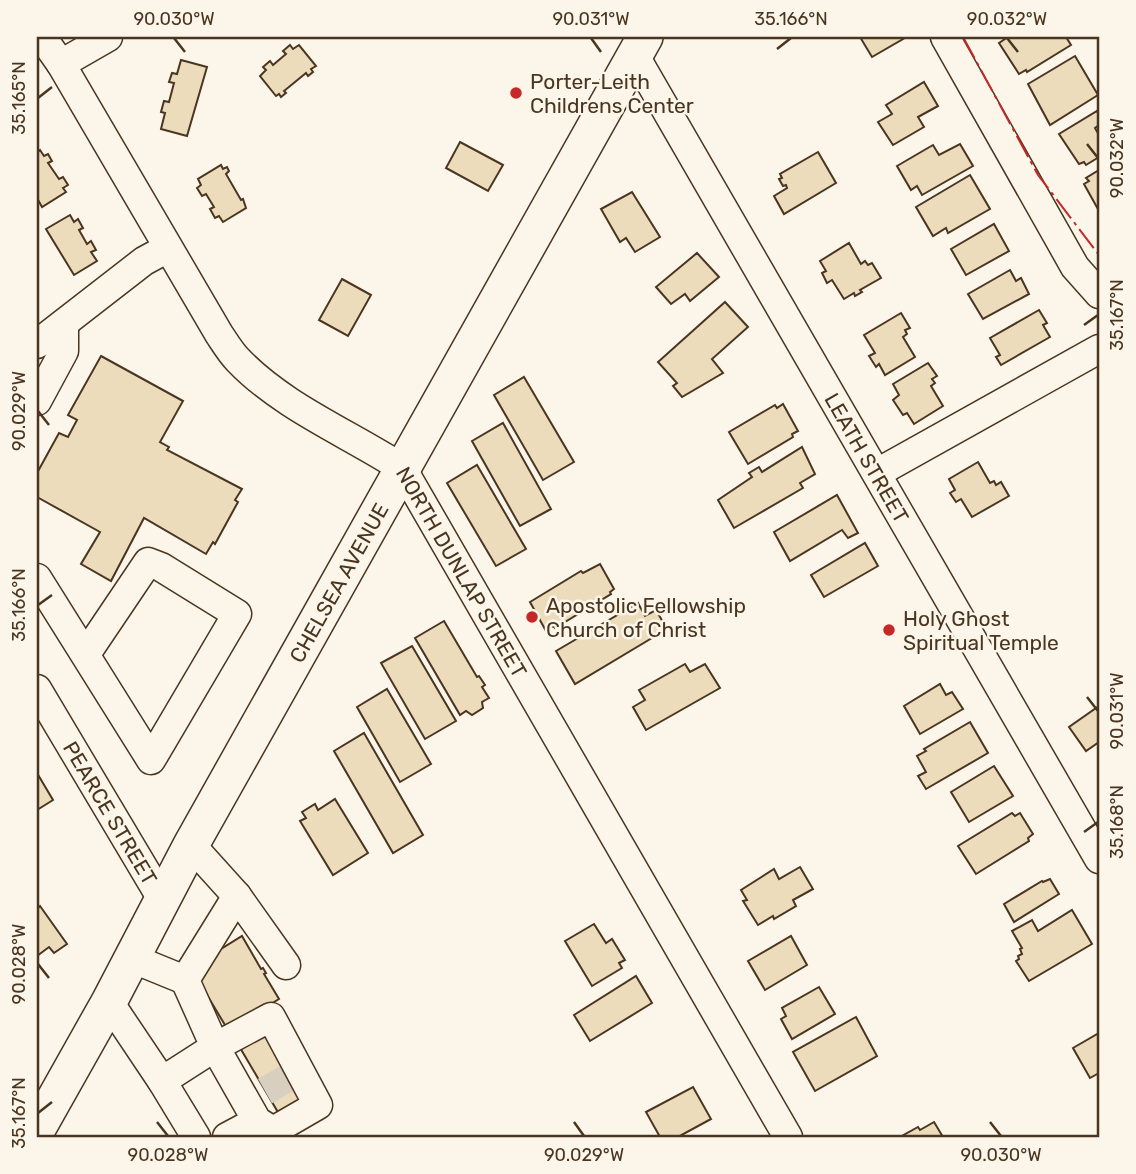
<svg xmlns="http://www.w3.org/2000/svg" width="1136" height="1174" viewBox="0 0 1136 1174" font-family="Rubik,sans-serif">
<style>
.building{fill:#ecdcbc;stroke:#4a3520;stroke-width:2}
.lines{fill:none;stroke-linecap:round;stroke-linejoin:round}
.minor-tunnel{stroke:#d8cfc1;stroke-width:28;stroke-dasharray:28 14;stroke-linecap:butt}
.minor-casing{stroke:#4a3520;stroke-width:31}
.major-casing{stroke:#4a3520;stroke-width:38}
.minor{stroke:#fbf6e9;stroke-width:28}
.major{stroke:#fbf6e9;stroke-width:35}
.power{stroke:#c62828;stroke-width:2;stroke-dasharray:24 5 3.5 5;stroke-linecap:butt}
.ticks{fill:none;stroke:#4a3520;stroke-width:2.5}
.poi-dot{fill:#c62828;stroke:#fbf6e9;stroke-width:2.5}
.labels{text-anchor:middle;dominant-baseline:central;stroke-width:5;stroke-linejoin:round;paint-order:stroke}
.poi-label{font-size:21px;fill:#4a3520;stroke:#fbf6e9;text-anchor:start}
.street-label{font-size:21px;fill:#4a3520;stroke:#fbf6e9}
.neatline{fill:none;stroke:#4a3520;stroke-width:2.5}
.ticks-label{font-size:18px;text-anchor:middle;fill:#4a3520}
</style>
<rect width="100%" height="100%" fill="#fbf6e9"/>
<g class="building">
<polygon points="860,37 901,37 903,39 872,57"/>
<polygon points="1066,37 1071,45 1027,72 1026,70 1019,74 999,43 1008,37"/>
<polygon points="290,45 293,49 299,45 316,66 311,69 313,72 308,76 306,73 284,91 286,93 281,97 279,94 276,96 260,76 266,70 263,67 270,61 273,65 286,54 283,51"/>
<polygon points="1075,56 1098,95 1050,125 1028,84"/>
<polygon points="181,60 207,67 187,136 161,129 165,113 161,112 164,101 169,102 174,83 169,82 172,73 177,74"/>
<polygon points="924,82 938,106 918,117 924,127 893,145 878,122 892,114 886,105"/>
<polygon points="1097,111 1099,115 1099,125 1095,128 1099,135 1099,157 1086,165 1084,162 1079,164 1059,134"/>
<polygon points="460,142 503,165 488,191 446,168"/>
<polygon points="960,144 973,166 922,195 917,186 911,190 897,166 933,145 939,155"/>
<polygon points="40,150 44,156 48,154 52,161 48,163 59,179 63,177 68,185 63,188 66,192 42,207 37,198 37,153"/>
<polygon points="818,152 836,183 784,214 774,196 787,188 786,185 783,186 779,179 782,178 780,174"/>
<polygon points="221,165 223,169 227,167 229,171 226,174 241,200 243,199 246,208 223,222 219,216 215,218 210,209 214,207 206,194 202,196 197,188 201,185 198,179"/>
<polygon points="1099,170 1099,211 1084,184 1089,181 1086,178"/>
<polygon points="970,175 990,209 948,233 946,228 933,236 916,207"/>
<polygon points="632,192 660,237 635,252 626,238 620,242 601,209"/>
<polygon points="70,215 74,222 78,219 83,228 79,230 87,244 91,241 96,250 91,252 97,261 74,275 46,229"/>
<polygon points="994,224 1009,251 966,275 951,249"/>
<polygon points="849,243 861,264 865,261 868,265 872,263 881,278 860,290 862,292 855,296 854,293 844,299 832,280 827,283 822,273 826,271 820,261"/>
<polygon points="697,253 719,277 690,301 685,294 671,304 656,287"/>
<polygon points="1010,270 1016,281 1021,278 1029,294 983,319 968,294"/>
<polygon points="342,279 371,295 348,336 319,320"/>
<polygon points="725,302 748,327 712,359 723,373 682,397 673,386 677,383 658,362"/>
<polygon points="1039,310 1047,323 1043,325 1050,337 1001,365 996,357 1000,355 990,338"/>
<polygon points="901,313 910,328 905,330 907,334 903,337 915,357 885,375 879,364 876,367 869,356 875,353 864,335"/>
<polygon points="101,356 183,401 160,442 169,447 167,450 242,489 235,500 238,502 215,544 213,542 206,554 144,518 111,581 81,564 100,532 37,497 37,473 59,433 68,437 77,420 68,415"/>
<polygon points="928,363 937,376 932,379 935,383 931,386 943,406 914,424 907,413 903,415 893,400 899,395 893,384"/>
<polygon points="524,377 574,462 543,480 494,395"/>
<polygon points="783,404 798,431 792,434 793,437 748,464 729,432 775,405 777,408"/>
<polygon points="503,423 551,509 520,526 472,441"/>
<polygon points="802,447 815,474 800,483 803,488 734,528 718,500 752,477 749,473 759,467 762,472"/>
<polygon points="978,462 990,483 994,481 996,485 1001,482 1009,496 972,517 961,499 956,502 950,493 955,490 949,479"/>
<polygon points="477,465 526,549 496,566 447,483"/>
<polygon points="837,495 858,533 848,538 842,530 790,561 774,532"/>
<polygon points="865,543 878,566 824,597 811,575"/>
<polygon points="600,564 614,589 610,592 611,594 555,628 553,626 546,631 530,602 581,571 583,573"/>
<polygon points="638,603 645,616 656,610 667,629 575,684 556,651"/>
<polygon points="444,621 477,677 479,676 485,685 482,687 489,698 482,702 483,708 472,715 466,711 460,715 415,638"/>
<polygon points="412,646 456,721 425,739 381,663"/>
<polygon points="685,664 690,672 705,664 720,688 646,730 633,707 645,700 639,690"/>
<polygon points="940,684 946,695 952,692 963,709 920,734 904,706"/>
<polygon points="387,689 431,764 400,782 357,707"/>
<polygon points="1099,706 1099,742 1086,751 1069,727"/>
<polygon points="970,722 988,753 926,789 918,776 926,772 917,756 926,751 924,749"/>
<polygon points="364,733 423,835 393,853 334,751"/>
<polygon points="994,766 1013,796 969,822 951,792"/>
<polygon points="37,773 53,800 37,810"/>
<polygon points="335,799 368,853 333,875 300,821 306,818 302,812 315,804 318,810"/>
<polygon points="1012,813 1015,816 1020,813 1033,834 1028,838 1029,841 976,874 958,846"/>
<polygon points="800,867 813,889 793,900 796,906 774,919 773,916 758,925 743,901 747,900 741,890 774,869 779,879"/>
<polygon points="1050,879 1059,894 1014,922 1004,904 1042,881 1043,882"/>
<polygon points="40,906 67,944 54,953 49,947 37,956 37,909"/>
<polygon points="1072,910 1092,944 1029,981 1016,961 1019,959 1018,956 1022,954 1020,949 1022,948 1012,931 1032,920 1038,931"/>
<polygon points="594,924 606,943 612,939 625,960 619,963 622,968 592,986 565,941"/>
<polygon points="242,936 261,969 263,968 266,973 264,974 279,999 228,1030 198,980 213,954"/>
<polygon points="791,936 807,965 765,990 748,961"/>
<polygon points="636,976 652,1003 590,1041 574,1015"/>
<polygon points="819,987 835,1014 792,1039 781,1019 786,1016 782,1008"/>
<polygon points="856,1017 877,1056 815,1091 793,1052"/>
<polygon points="264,1031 307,1104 282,1119 239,1046"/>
<polygon points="1099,1033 1099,1073 1090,1078 1073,1048"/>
<polygon points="693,1087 711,1119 678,1137 660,1137 646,1112"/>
<polygon points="934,1122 943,1137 900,1137 918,1127 920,1130"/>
</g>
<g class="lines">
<polyline class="minor-tunnel" points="265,1091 291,1076"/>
<g class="minor-casing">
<g id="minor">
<path id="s1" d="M42 37 61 64 219 334C225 343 231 353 238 360 283 407 348 433 402 468L788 1137"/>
<polyline points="945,37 1075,267 1099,294"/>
<path id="s2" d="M635 56 1099 859"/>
<polyline points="61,64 108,37"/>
<polyline points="37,344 144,261 168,248"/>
<polyline points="37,401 64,351 64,324"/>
<polyline points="877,473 1099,349"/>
<polyline points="37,578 151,760 237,614 161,567 148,562 86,654"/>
<path id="s3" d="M37 689 162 899"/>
<polyline points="191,845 237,896 286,965"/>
<polyline points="131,958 185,980"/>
<polyline points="109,1002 162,1081 196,1137"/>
<polyline points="162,1081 215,1047 185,980 237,896"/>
<polyline points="227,1137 257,1121 215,1047 271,1017 318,1105 273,1131 257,1121"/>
</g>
</g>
<g class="major-casing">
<g id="major">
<path id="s4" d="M37 1130 109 1002 191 845 645 37"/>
</g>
</g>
<use href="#minor" class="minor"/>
<use href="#major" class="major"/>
<polyline class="power" points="963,37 1038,175 1099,255"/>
</g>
<path class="ticks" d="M174 38 185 52M591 38 601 52M1007 38 1018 52M777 49 791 38M38 98 52 87M1087 144 1098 158M1084 325 1098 315M38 411 49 425M38 605 52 595M1087 697 1098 711M1084 832 1098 822M38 964 49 978M38 1113 52 1102M157 1122 168 1136M574 1122 584 1136M990 1122 1001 1136"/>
<g class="poi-dot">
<circle cx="516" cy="93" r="7"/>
<circle cx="532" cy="617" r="7"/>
<circle cx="889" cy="630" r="7"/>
</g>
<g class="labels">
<g class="poi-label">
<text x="530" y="81">Porter-Leith<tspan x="530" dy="24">Childrens Center</tspan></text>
<text x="546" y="605">Apostolic Fellowship<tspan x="546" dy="24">Church of Christ</tspan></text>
<text x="903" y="618">Holy Ghost<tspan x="903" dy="24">Spiritual Temple</tspan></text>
</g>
<g class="street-label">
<text stroke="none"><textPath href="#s2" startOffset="464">LEATH STREET</textPath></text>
<text stroke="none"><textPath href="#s1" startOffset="695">NORTH DUNLAP STREET</textPath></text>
<text stroke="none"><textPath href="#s4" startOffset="625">CHELSEA AVENUE</textPath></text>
<text stroke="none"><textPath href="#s3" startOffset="144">PEARCE STREET</textPath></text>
</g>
</g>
<rect width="1136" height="1174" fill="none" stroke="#fbf6e9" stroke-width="77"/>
<rect x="38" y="38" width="1060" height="1098" class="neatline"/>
<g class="ticks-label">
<text x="174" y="25">90.030°W</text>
<text x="591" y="25">90.031°W</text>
<text x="791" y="25">35.166°N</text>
<text x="1007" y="25">90.032°W</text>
<text transform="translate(19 98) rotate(-90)" y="6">35.165°N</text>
<text transform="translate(1117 158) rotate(-90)" y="6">90.032°W</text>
<text transform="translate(1117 315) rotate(-90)" y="6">35.167°N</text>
<text transform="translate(19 411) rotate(-90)" y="6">90.029°W</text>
<text transform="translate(19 605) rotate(-90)" y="6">35.166°N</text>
<text transform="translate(1117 711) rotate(-90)" y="6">90.031°W</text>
<text transform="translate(1117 822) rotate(-90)" y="6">35.168°N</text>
<text transform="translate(19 964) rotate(-90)" y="6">90.028°W</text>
<text transform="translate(19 1113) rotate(-90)" y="6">35.167°N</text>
<text x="168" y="1161">90.028°W</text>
<text x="584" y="1161">90.029°W</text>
<text x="1001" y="1161">90.030°W</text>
</g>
</svg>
